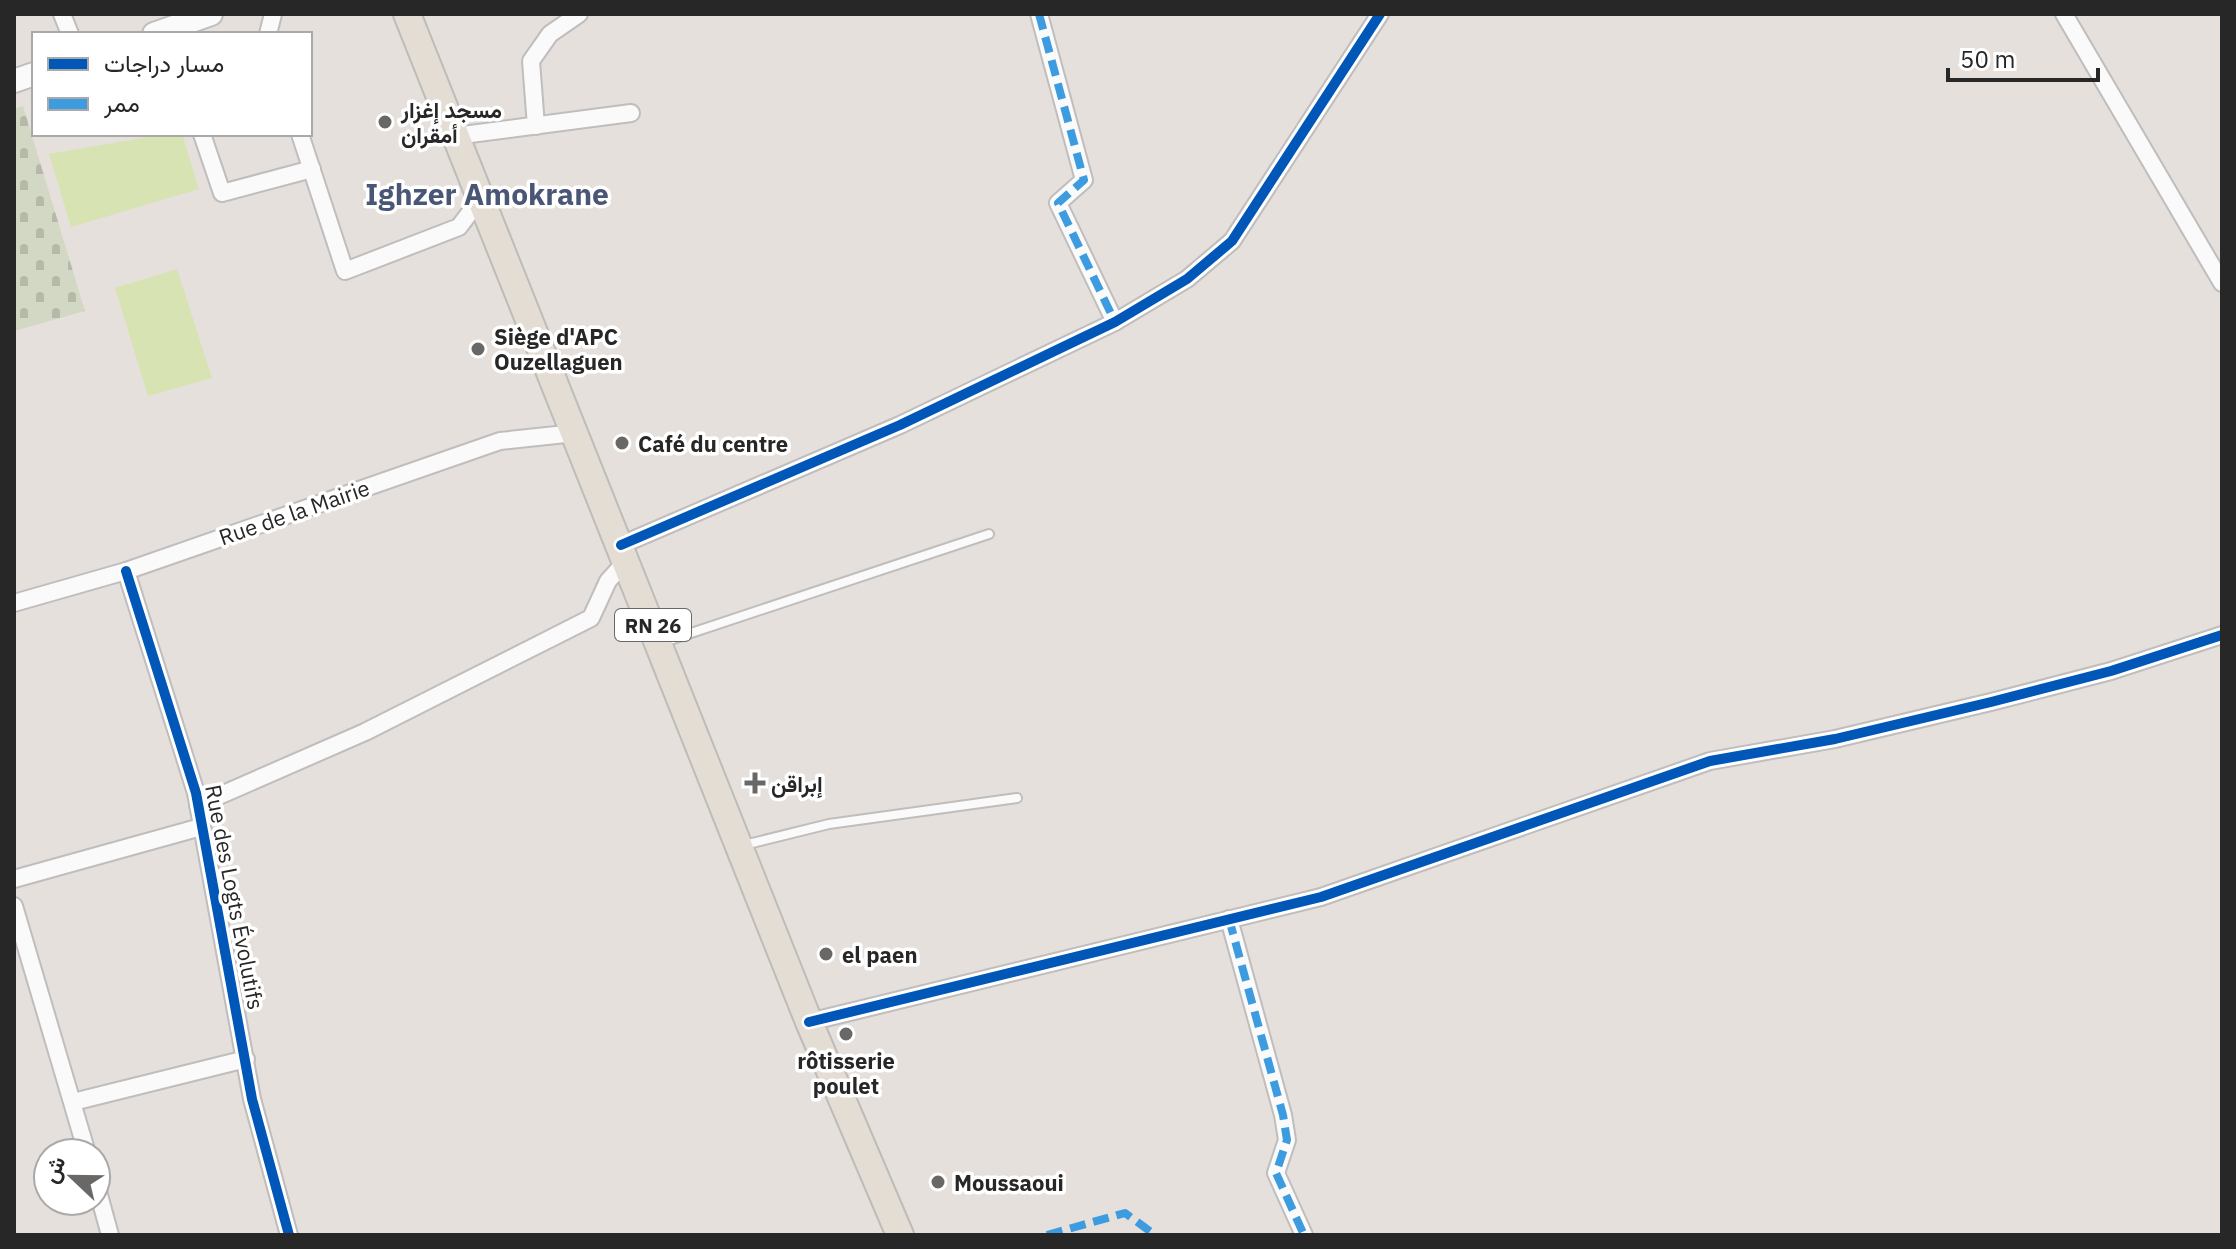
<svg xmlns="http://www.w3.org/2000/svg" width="2236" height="1249" viewBox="0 0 2236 1249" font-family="'IBM Plex Sans',Vazirmatn,sans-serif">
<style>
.cemetery{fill:url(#cemetery-stones)}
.pitch{fill:#d7e3b3}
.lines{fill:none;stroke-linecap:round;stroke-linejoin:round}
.service-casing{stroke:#bfbdbd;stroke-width:12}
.minor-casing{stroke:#bfbdbd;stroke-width:20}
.secondary-casing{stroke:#bfbdbd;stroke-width:26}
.primary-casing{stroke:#bebcbb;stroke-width:30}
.service{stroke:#fbfafa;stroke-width:8}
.minor{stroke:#fbfafa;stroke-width:16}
.secondary{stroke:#fbfafa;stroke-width:22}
.primary{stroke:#e4ddd3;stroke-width:26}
.quiet{stroke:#3d9ce0;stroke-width:8;stroke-dasharray:16 8;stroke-linecap:butt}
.cycleway-casing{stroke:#fff;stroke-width:15}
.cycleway{stroke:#0057b8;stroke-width:10}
.poi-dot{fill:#6a6866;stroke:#fff;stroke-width:3}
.labels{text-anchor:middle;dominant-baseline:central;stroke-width:7;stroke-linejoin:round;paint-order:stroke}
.shield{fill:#fff;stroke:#686868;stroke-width:2}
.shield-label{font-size:20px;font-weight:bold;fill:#272727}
.poi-label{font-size:22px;font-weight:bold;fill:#272727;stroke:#fff;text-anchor:start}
.street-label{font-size:22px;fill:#272727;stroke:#fff}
.district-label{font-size:30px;font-weight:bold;fill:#495675;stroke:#fff}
</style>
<defs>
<pattern id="cemetery-stones" width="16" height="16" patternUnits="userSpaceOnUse" patternTransform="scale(2)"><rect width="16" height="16" fill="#d3d8c4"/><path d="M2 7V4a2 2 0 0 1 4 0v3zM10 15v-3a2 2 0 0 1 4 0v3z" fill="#b5b9a8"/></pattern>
</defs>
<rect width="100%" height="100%" fill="#e5e0dc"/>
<polygon class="cemetery" points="23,106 85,311 14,331 14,109"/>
<g class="pitch">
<polygon points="166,134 182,134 199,189 71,227 49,154"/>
<polygon points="177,269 212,378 148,396 115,288"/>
</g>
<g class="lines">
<g class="service-casing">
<g id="service">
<polyline points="661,643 989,534"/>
<polyline points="744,845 829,824 1017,798"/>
</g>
</g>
<g class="minor-casing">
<g id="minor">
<polyline points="62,14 70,34"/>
<polyline points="1039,14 1084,180 1058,203 1115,322"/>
<polyline points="2064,14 2222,283"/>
<polyline points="268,34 273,14"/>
<polyline points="536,126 531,61 550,34 579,14"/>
<polyline points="202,134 222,193 312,169"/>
<polyline points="300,134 345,271 459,227 480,199"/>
<polyline points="455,136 631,113"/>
<polyline points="621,545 900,425 1115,322 1187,279 1232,241 1380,14"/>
<polyline points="126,571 196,793 252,1099 289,1235"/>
<polyline points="14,603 126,571 500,441 575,433"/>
<polyline points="198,805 365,732 591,618 608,581 627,560"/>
<polyline points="14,879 201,827"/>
<polyline points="14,906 87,1153"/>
<polyline points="1229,919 1283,1115 1287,1140 1276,1173 1304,1235"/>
<polyline points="809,1022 1321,897 1710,761 1835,739 1991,702 2111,671 2222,635"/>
<polyline points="73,1102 246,1059"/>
<polyline points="96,1184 110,1235"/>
</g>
</g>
<g class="secondary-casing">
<g id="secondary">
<polyline points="154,34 211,14"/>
<polyline points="14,81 34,74"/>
</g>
</g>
<g class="primary-casing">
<polyline id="primary" points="407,14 809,1022 900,1235"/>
</g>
<use href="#service" class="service"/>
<use href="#minor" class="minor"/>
<use href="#secondary" class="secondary"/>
<use href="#primary" class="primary"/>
<g class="quiet">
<polyline points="1039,14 1084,180 1058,203 1115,322"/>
<polyline points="1229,919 1283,1115 1287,1140 1276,1173 1304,1235"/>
<polyline points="1047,1235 1125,1213 1155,1235"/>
</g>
<g class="cycleway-casing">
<g id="cycleway">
<polyline points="621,545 900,425 1115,322 1187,279 1232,241 1380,14"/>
<polyline points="126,571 196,793 252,1099 289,1235"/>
<polyline points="809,1022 1321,897 1710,761 1835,739 1991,702 2111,671 2222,635"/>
</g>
</g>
<use href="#cycleway" class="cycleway"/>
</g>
<g class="poi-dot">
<circle cx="385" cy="122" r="8"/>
<circle cx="478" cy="349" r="8"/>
<circle cx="622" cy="443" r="8"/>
<path d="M751 771h8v8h8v8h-8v8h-8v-8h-8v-8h8z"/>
<circle cx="826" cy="954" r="8"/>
<circle cx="846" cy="1034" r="8"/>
<circle cx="938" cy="1182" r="8"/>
</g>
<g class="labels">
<rect class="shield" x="615" y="609" width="76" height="32" rx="6"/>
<g class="shield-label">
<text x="653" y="625">RN 26</text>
</g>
<g class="poi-label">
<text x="401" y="109">مسجد إغزار<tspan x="401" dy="25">أمقران</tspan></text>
<text x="494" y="336">Siège d'APC<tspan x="494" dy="25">Ouzellaguen</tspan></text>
<text x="638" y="443">Café du centre</text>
<text x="771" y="783">إبراقن</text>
<text x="842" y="954">el paen</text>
<text x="846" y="1060" text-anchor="middle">rôtisserie<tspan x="846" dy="25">poulet</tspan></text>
<text x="954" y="1182">Moussaoui</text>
</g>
<g class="street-label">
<text transform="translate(294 512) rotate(-19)">Rue de la Mairie</text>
<text transform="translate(235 897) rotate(79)">Rue des Logts Évolutifs</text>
</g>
<g class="district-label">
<text x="487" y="193">Ighzer Amokrane</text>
</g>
</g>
<rect width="2236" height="1249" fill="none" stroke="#272727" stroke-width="32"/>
<rect x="32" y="32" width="280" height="104" fill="#ffffff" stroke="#a9a9a9" stroke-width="2"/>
<rect x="48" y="58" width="40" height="12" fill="#0057b8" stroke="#a9a9a9" stroke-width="2"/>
<text x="104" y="72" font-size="24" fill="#272727">مسار دراجات</text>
<rect x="48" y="98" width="40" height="12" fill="#3d9ce0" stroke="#a9a9a9" stroke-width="2"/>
<text x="104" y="112" font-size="24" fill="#272727">ممر</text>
<g transform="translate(72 1177) rotate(292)"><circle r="38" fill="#ffffff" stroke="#a9a9a9" stroke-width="2"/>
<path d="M0-6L14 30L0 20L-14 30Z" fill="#6a6866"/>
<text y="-12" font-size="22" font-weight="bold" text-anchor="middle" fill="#272727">ش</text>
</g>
<path d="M1948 68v12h150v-12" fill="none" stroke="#272727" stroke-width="4"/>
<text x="1960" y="68" font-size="24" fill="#272727" stroke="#ffffff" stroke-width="6" paint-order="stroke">50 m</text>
</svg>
